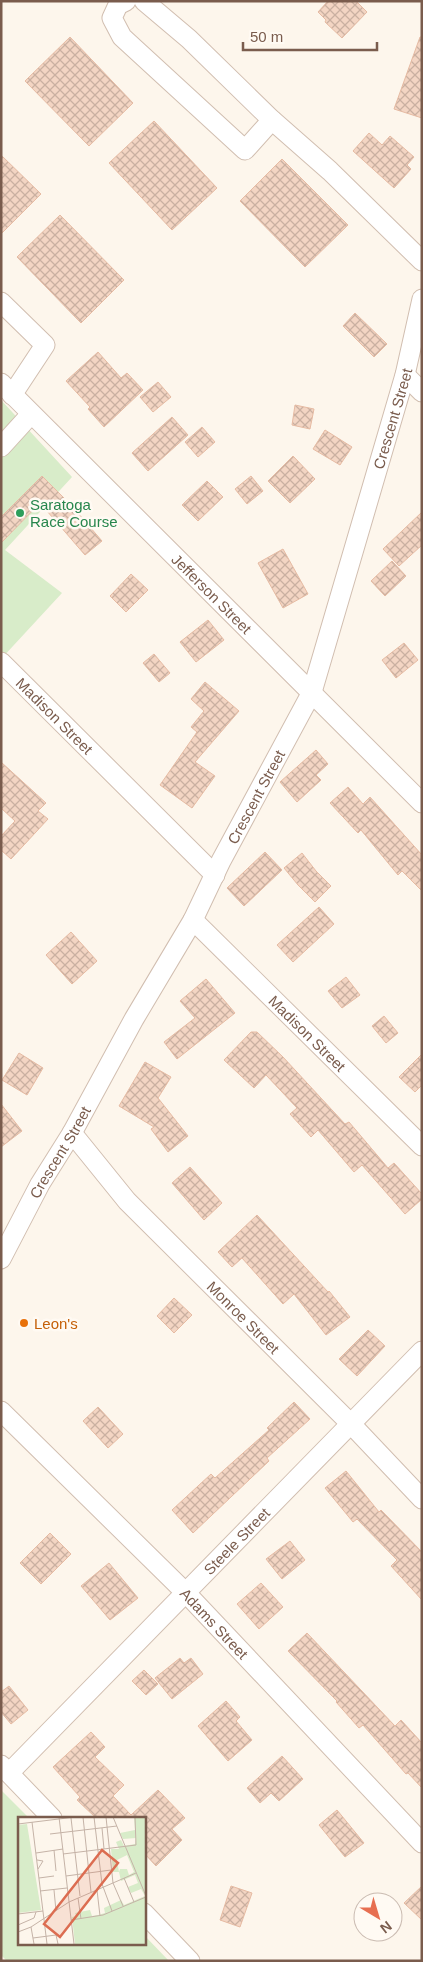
<svg xmlns="http://www.w3.org/2000/svg" width="423" height="1962" viewBox="0 0 423 1962" font-family="Arial,sans-serif">
<style>
.pitch{fill:#d8ecc9}
.building{fill:url(#building-cross-hatch);stroke:#e6bba3}
.lines{fill:none;stroke-linecap:round;stroke-linejoin:round}
.minor-casing{stroke:#d1beb0;stroke-width:21}
.minor{stroke:#fff;stroke-width:19}
.leisure-dot{fill:#2e9e5b;stroke:#fffaf3;stroke-width:2}
.food-dot{fill:#e8710a;stroke:#fffaf3;stroke-width:2}
.labels{text-anchor:middle;dominant-baseline:central;stroke-width:5;stroke-linejoin:round;paint-order:stroke}
.street-label{font-size:15px;fill:#7a5c4d;stroke:#fffaf3}
.leisure-label{font-size:15px;fill:#27864d;stroke:#fffaf3;text-anchor:start}
.food-label{font-size:15px;fill:#c56008;stroke:#fffaf3;text-anchor:start}
.inset-road{fill:none;stroke:#c5b3a7;stroke-width:1}
.view{fill:#dc6d51;fill-opacity:0.15;stroke:#dc6d51;stroke-width:2.5}
.inset-edge{fill:none;stroke:#7a5c4d;stroke-width:2.5}
</style>
<defs>
<pattern id="building-cross-hatch" width="8" height="8" patternUnits="userSpaceOnUse" patternTransform="scale(1.25)"><rect width="8" height="8" fill="#f3d5c3"/><path d="M0 0l8 8M0 8l8-8" fill="none" stroke="#cab0a1"/></pattern>
</defs>
<rect width="100%" height="100%" fill="#fdf6ec"/>
<g class="pitch">
<polygon points="1,400 72,477 5,550 62,593 1,659"/>
<polygon points="1,1790 29,1818 19,1818 19,1943 144,1943 144,1935 169,1961 7,1961 1,1955"/>
</g>
<g class="building">
<polygon points="328,1 356,1 367,12 342,38 325,22 326,20 318,12"/>
<polygon points="70,37 133,103 89,146 25,81"/>
<polygon points="420,37 422,37 422,118 394,109"/>
<polygon points="154,121 217,188 172,230 109,163"/>
<polygon points="369,133 382,145 390,136 414,157 407,165 411,169 394,188 353,151"/>
<polygon points="1,155 41,194 1,234"/>
<polygon points="282,159 348,225 305,267 240,201"/>
<polygon points="60,215 124,280 81,323 17,257"/>
<polygon points="355,313 387,344 374,357 343,326"/>
<polygon points="98,352 121,378 127,373 143,390 104,427 88,409 90,407 66,381"/>
<polygon points="158,382 171,397 153,412 140,397"/>
<polygon points="295,405 314,409 310,429 292,425"/>
<polygon points="172,417 188,435 148,471 132,453"/>
<polygon points="202,427 215,442 198,457 185,442"/>
<polygon points="325,430 352,447 340,465 313,449"/>
<polygon points="293,456 315,479 290,503 268,481"/>
<polygon points="42,476 71,505 102,541 85,555 40,503 1,543 1,517"/>
<polygon points="251,476 263,491 247,504 235,489"/>
<polygon points="207,481 223,497 198,521 182,505"/>
<polygon points="422,512 422,545 399,566 383,549"/>
<polygon points="283,549 308,594 283,608 258,563"/>
<polygon points="392,561 406,576 385,596 371,581"/>
<polygon points="131,574 148,590 126,612 110,596"/>
<polygon points="208,620 224,640 196,662 180,642"/>
<polygon points="404,643 418,660 396,678 382,660"/>
<polygon points="154,654 170,673 159,682 143,663"/>
<polygon points="205,682 239,711 195,762 215,776 192,808 160,785 197,732 191,727 204,711 191,699"/>
<polygon points="316,750 328,764 316,775 321,780 297,802 280,782"/>
<polygon points="1,762 46,803 38,811 48,819 11,859 1,850 1,836 15,821 1,808"/>
<polygon points="348,787 363,804 370,797 422,855 422,891 402,871 398,875 361,830 358,833 330,803"/>
<polygon points="265,852 282,870 244,906 227,888"/>
<polygon points="302,853 316,871 331,886 315,902 298,885 284,868"/>
<polygon points="319,907 334,924 293,962 277,945"/>
<polygon points="71,932 97,961 72,984 46,955"/>
<polygon points="346,977 360,995 342,1008 328,991"/>
<polygon points="206,979 235,1013 177,1059 164,1042 195,1018 180,1001"/>
<polygon points="384,1016 398,1033 386,1043 372,1026"/>
<polygon points="251,1032 257,1032 283,1057 345,1124 349,1122 388,1168 394,1163 422,1194 422,1199 405,1214 362,1165 354,1172 318,1130 311,1137 290,1114 297,1108 266,1075 254,1088 224,1060"/>
<polygon points="19,1053 43,1068 27,1095 2,1080"/>
<polygon points="422,1054 422,1085 415,1092 399,1077"/>
<polygon points="145,1062 171,1077 158,1098 188,1136 168,1152 151,1129 154,1127 119,1106"/>
<polygon points="1,1104 22,1131 1,1147"/>
<polygon points="190,1167 222,1203 204,1220 172,1183"/>
<polygon points="257,1215 328,1292 329,1291 350,1317 326,1335 294,1294 283,1304 242,1258 232,1267 218,1252"/>
<polygon points="174,1298 192,1315 174,1333 157,1316"/>
<polygon points="368,1330 385,1346 357,1376 339,1359"/>
<polygon points="294,1402 310,1419 267,1458 269,1461 193,1533 172,1510 211,1474 215,1478 269,1430 267,1428"/>
<polygon points="98,1407 123,1434 108,1448 83,1421"/>
<polygon points="346,1471 379,1512 381,1510 422,1552 422,1600 391,1566 397,1560 357,1519 353,1522 325,1488"/>
<polygon points="50,1533 71,1554 41,1584 20,1563"/>
<polygon points="290,1541 305,1560 282,1579 266,1559"/>
<polygon points="109,1563 138,1598 110,1620 81,1586"/>
<polygon points="261,1583 283,1607 259,1629 237,1604"/>
<polygon points="307,1633 395,1726 401,1720 422,1743 422,1788 408,1773 406,1774 363,1725 359,1728 336,1702 337,1701 288,1651"/>
<polygon points="180,1658 184,1663 191,1658 203,1674 172,1699 155,1678"/>
<polygon points="144,1670 158,1684 146,1695 132,1681"/>
<polygon points="9,1686 28,1710 11,1724 1,1712 1,1692"/>
<polygon points="226,1701 240,1717 236,1721 252,1740 228,1761 198,1726"/>
<polygon points="91,1732 105,1747 95,1757 124,1785 113,1796 131,1815 158,1790 185,1818 172,1829 182,1840 156,1866 144,1853 144,1818 96,1818 77,1800 80,1797 53,1767"/>
<polygon points="282,1756 303,1779 279,1801 271,1793 260,1803 247,1788"/>
<polygon points="337,1810 364,1843 345,1857 319,1825"/>
<polygon points="231,1886 252,1893 240,1927 220,1920"/>
<polygon points="422,1886 422,1920 404,1903"/>
</g>
<g class="lines">
<g class="minor-casing">
<g id="minor">
<polyline points="126,1 118,5 112,18 122,37 245,150 272,120"/>
<polyline points="144,1 189,39 272,120 330,171 422,261"/>
<polyline points="1,302 45,345 12,395"/>
<polyline points="405,375 422,392"/>
<path id="s1" d="M1 383 422 803"/>
<polyline points="1,447 31,414"/>
<path id="s2" d="M1 662 215 875"/>
<path id="s3" d="M193 920 422 1146"/>
<path id="s4" d="M72 1133 127 1201 351 1424 422 1499"/>
<path id="s5" d="M1 1259 40 1184 72 1133 134 1019 193 920 221 861 312 692 405 375 422 299"/>
<path id="s6" d="M1 1411 186 1593 422 1843"/>
<polyline points="1,1765 52,1818"/>
<path id="s7" d="M9 1773 422 1351"/>
<polyline points="144,1913 190,1961"/>
</g>
</g>
<use href="#minor" class="minor"/>
</g>
<circle class="leisure-dot" cx="20" cy="513" r="5"/>
<circle class="food-dot" cx="24" cy="1323" r="5"/>
<g class="labels">
<g class="street-label">
<text stroke="none"><textPath href="#s5" startOffset="932">Crescent Street</textPath></text>
<text stroke="none"><textPath href="#s1" startOffset="298">Jefferson Street</textPath></text>
<text stroke="none"><textPath href="#s2" startOffset="76">Madison Street</textPath></text>
<text stroke="none"><textPath href="#s5" startOffset="528">Crescent Street</textPath></text>
<text stroke="none"><textPath href="#s3" startOffset="161">Madison Street</textPath></text>
<text stroke="none"><textPath href="#s5" startOffset="122">Crescent Street</textPath></text>
<text stroke="none"><textPath href="#s4" startOffset="252">Monroe Street</textPath></text>
<text stroke="none"><textPath href="#s7" startOffset="325">Steele Street</textPath></text>
<text stroke="none"><textPath href="#s6" startOffset="301">Adams Street</textPath></text>
</g>
<g class="leisure-label">
<text x="30" y="504">Saratoga<tspan x="30" dy="17">Race Course</tspan></text>
</g>
<g class="food-label">
<text x="34" y="1323">Leon's</text>
</g>
</g>
<g transform="translate(18 1817)">
<rect width="128" height="128" fill="#fdf6ec"/>
<path d="M9 7 23 93 0 96V8Z" fill="#d8ecc9"/>
<path d="M116 0H127V127H57L54 100 58 99 57 96 72 93 74 99 80 98 87 96 86 91 103 83 106 88 127 79 123 72 113 76 110 70 120 66 117 58 103 64 101 55H95L93 32H101L98 25 103 23 106 29 117 27 118 21 105 22 102 16 117 13ZM109 38 116 55 111 58 109 52H102L101 55 99 43Z" fill="#d8ecc9" fill-rule="evenodd"/>
<path class="inset-road" d="M41 0 56 127M65 0 73 75M76 0 84 67 94 94M88 0 95 66 105 89M95 0 128 79M53 1 62 79M14 5 29 127M0 7 57 0M84 11 86 32M32 17 99 9M36 33 38 54M18 36 45 32M45 37 118 28 117 0M19 43 25 44 20 52M48 59 93 53M21 61 36 59M106 61 116 85M36 73 38 94M79 73 82 99M22 74 49 71M60 81 63 102M0 97 25 94M53 103 85 98 128 80M0 108 16 101 18 95M13 110 16 127M0 115 13 110 51 85 118 56M15 121 38 118 40 127"/>
<path class="view" d="M84 33 100 46 42 120 26 107Z"/>
<rect width="128" height="128" class="inset-edge"/>
</g>
<rect width="423" height="1962" fill="none" stroke="#7a5c4d" stroke-width="5"/>
<g transform="translate(378 1917) rotate(142)"><circle r="24" fill="#fffaf3" stroke="#cabbb1"/>
<path d="M0-4L9 19L0 12L-9 19Z" fill="#e76f51"/>
<text y="-8" font-size="14" font-weight="bold" text-anchor="middle" fill="#7a5c4d">N</text>
</g>
<path d="M243 42v8h134v-8" fill="none" stroke="#7a5c4d" stroke-width="2.5"/>
<text x="250" y="42" font-size="15" fill="#7a5c4d" stroke="#fffaf3" stroke-width="4" paint-order="stroke">50 m</text>
</svg>
